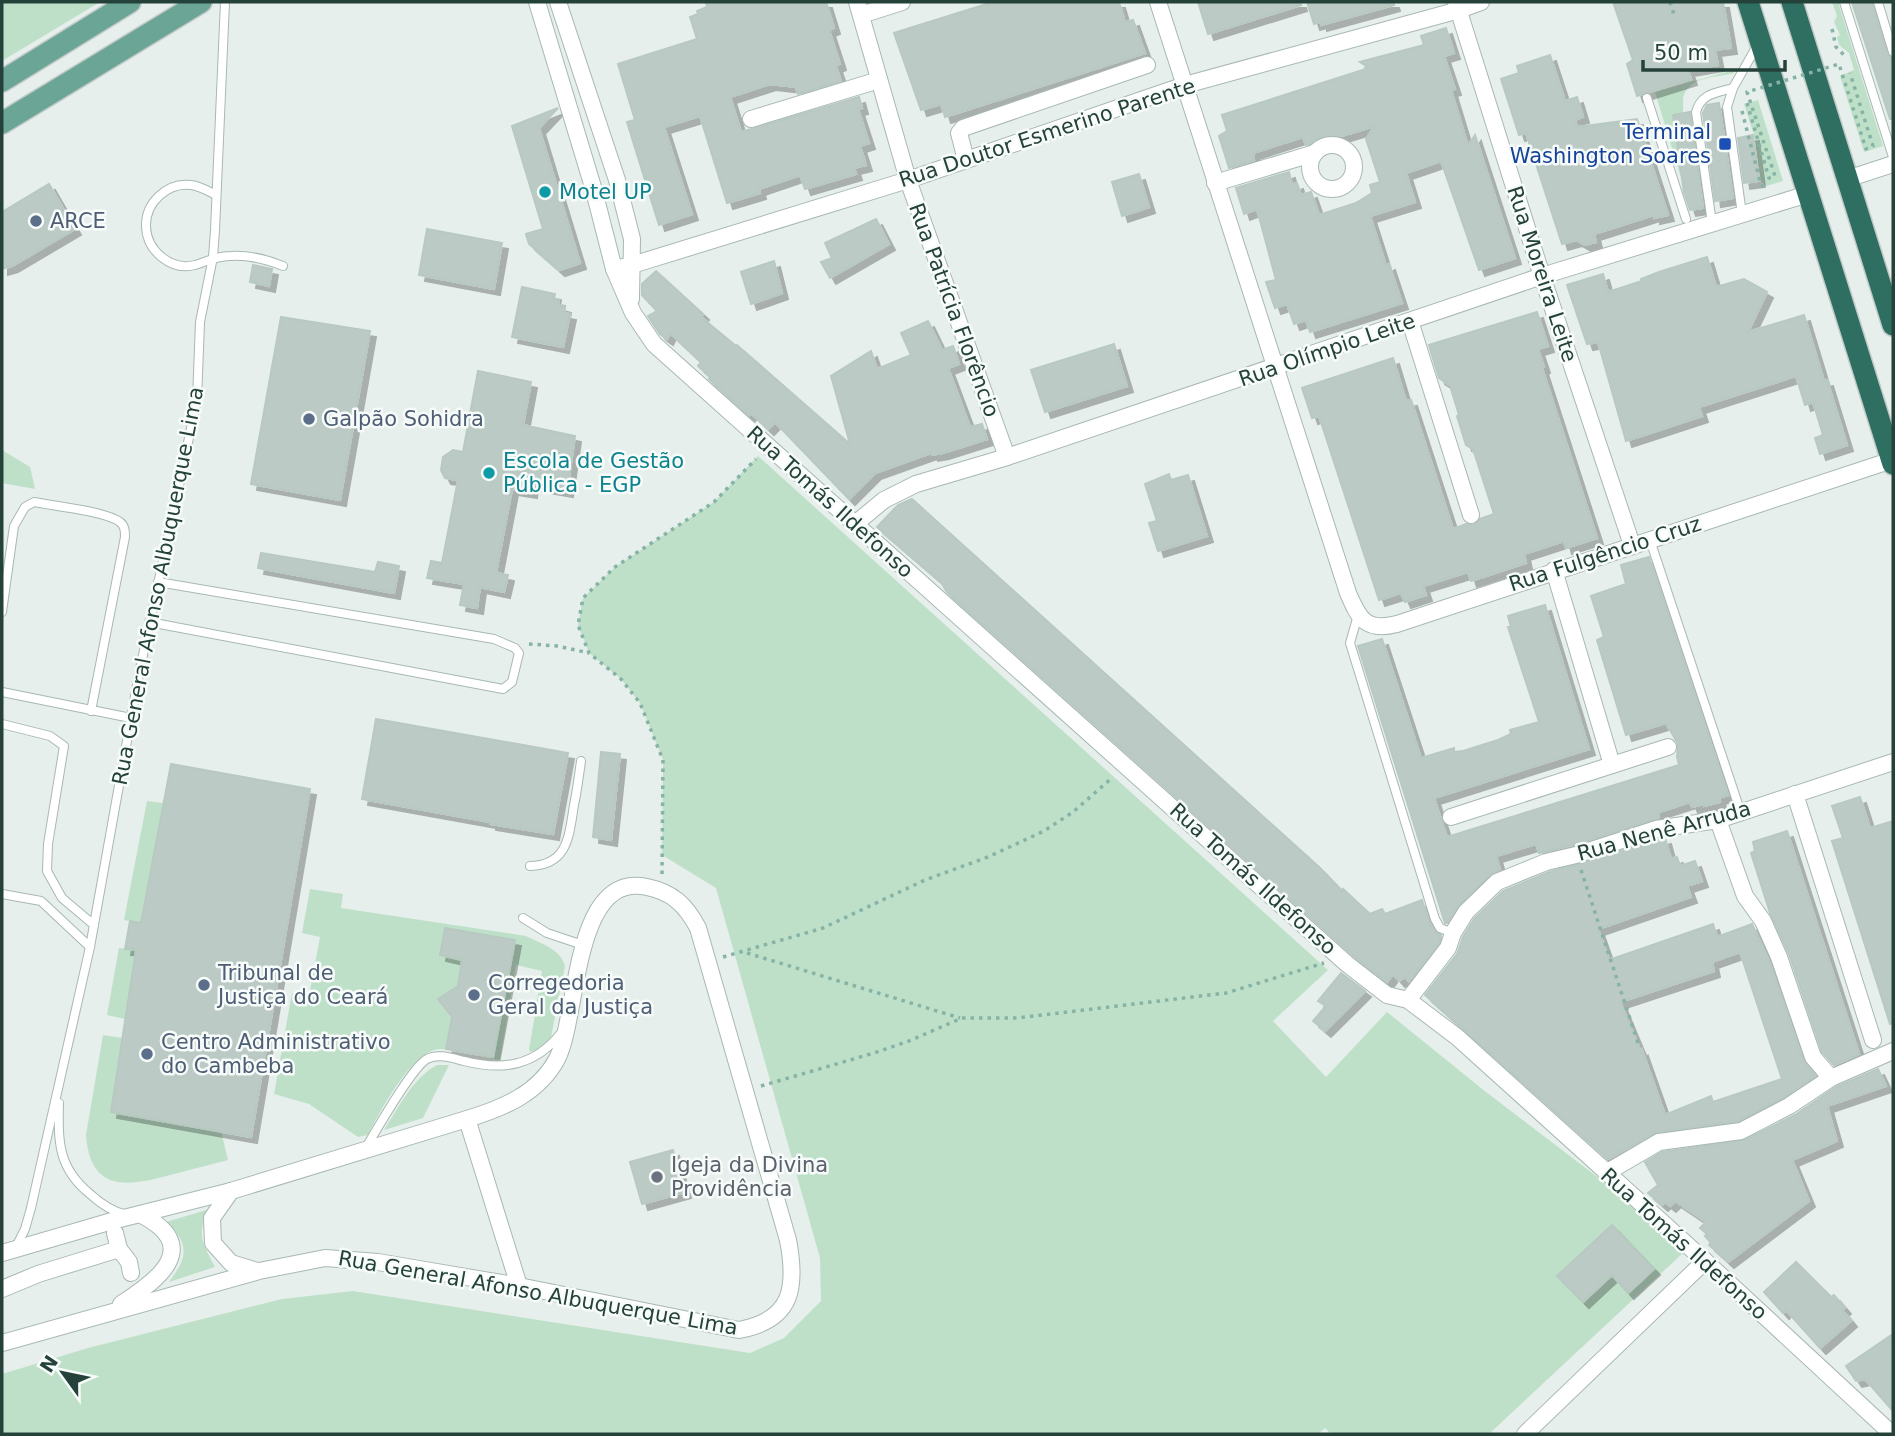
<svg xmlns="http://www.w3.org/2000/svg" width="1895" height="1436" viewBox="0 0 1895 1436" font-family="'DejaVu Sans',sans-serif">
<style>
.green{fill:#bfe0c8}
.building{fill:#bbcac4;stroke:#b8c9c2;stroke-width:2;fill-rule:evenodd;filter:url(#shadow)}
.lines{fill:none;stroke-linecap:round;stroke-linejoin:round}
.lane-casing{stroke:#a8b8b2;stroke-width:10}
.street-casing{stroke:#a8b8b2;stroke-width:18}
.primary-casing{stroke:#c2cac8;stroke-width:24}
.highway-casing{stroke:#c2cac8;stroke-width:24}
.path{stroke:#86b3a5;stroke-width:3.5;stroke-dasharray:3.5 5;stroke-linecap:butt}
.lane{stroke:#fff;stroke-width:8}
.street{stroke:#fff;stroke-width:16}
.primary{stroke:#6aa596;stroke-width:21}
.highway{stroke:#2f6f62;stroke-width:21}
.path-bridge{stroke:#86b3a5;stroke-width:3.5;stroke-dasharray:3.5 5;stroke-linecap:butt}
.transit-dot{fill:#1a4fb4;stroke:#f7fbf9;stroke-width:2.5}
.culture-dot{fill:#0f9aa8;stroke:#f7fbf9;stroke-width:2.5}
.service-dot{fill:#5c6f8a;stroke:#f7fbf9;stroke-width:2.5}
.worship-dot{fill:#6b7280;stroke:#f7fbf9;stroke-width:2.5}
.labels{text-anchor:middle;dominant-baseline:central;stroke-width:5;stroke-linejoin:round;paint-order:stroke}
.transit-label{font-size:21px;fill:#164399;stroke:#f7fbf9;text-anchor:end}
.street-label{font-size:21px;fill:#24423a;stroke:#f7fbf9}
.culture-label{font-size:21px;fill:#0d838f;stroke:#f7fbf9;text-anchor:start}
.service-label{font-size:21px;fill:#4e5e75;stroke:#f7fbf9;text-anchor:start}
.worship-label{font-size:21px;fill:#5b616d;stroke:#f7fbf9;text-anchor:start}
</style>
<defs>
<filter id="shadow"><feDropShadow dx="6" dy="6" stdDeviation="0" flood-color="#0004"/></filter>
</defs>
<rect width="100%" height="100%" fill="#e6efeb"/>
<g class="green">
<polygon points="2,2 100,2 2,61"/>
<polygon points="1832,2 1838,2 1883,146 1864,152 1840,76 1854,70 1849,53 1839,45 1837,37 1840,35 1834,22 1837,16"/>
<path d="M1733 70 1734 73 1730 74C1711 78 1689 77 1683 98L1684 188 1655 92Z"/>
<polygon points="1758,100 1783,181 1766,186 1761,181 1754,135 1744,104"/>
<polygon points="2,450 30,467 35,489 2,483"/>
<polygon points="758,456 1328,970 1273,1021 1326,1077 1387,1012 1486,1092 1600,1179 1683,1253 1489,1434 1331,1434 1325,1428 1318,1434 2,1434 2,1374 88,1348 282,1299 353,1291 750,1353 784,1338 821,1301 820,1258 716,888 662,855 663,760 640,703 621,679 589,653 578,625 583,598 615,567 714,502"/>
<polygon points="147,801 163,803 141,923 124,920"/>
<path d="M310 889 343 894 341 908 526 936C541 944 560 948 565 966L551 1037 542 1049 531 1052 529 1050 542 971 516 965 500 1060C481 1057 459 1049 440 1049 413 1049 379 1113 368 1135L358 1137 309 1104 274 1094 292 993 309 996 320 937 302 933Z"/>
<polygon points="119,948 136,950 125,1019 107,1015"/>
<path d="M103 1035 122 1038 111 1112 221 1131 228 1160C209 1165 189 1170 170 1175 127 1187 90 1192 86 1135Z"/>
<path d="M437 1065H449L423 1118 384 1130C399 1107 412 1079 437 1065Z"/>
<path d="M210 1209C195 1233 203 1244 215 1267L169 1282C188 1257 190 1244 166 1222Z"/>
</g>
<g class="building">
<polygon points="706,2 826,2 834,28 829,30 840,64 836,66 841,81 798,94 796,87 770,84 730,97 741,132 859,97 862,108 858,109 869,143 860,146 866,165 854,168 856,174 805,189 800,175 759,189 760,193 727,203 700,116 664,127 692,214 659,225 627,122 635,120 618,64 697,39 690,17 698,14 697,11 707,7"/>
<polygon points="993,2 1119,2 1125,22 1133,20 1145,53 945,117 941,104 921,110 894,33"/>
<polygon points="1198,2 1300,2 1301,5 1208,34"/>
<polygon points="1307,2 1393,2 1394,5 1321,25 1321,22 1314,24"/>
<polygon points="1613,2 1723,2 1731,48 1715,50 1718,65 1688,70 1691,79 1637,96 1627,64 1633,60"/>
<polygon points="1852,2 1872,2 1887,54 1893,58 1893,119 1890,119"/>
<polygon points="1446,28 1454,53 1444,56 1455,89 1451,90 1468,146 1475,135 1515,258 1479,270 1441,161 1406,173 1415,202 1370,216 1386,266 1389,264 1402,303 1310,332 1306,320 1294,324 1287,304 1275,308 1266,282 1276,280 1257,209 1244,214 1236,188 1289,172 1292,185 1297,183 1301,195 1311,192 1319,215 1356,203 1372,193 1370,185 1380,182 1366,139 1375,126 1318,143 1306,145 1303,137 1253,153 1254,160 1229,168 1219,136 1227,131 1222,115 1369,68 1360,62 1424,45 1421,36"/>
<polygon points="1550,55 1565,101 1577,97 1583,117 1575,120 1577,127 1637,119 1668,215 1654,218 1654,215 1594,234 1596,242 1585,245 1576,240 1562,244 1526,133 1519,135 1501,79 1519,73 1517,66"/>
<polygon points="1719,103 1733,198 1715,201 1703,113 1707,105"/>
<polygon points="558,108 539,128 580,263 559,270 529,244 526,234 543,229 512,126"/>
<polygon points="1690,112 1703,208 1690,210 1684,192 1673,115"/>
<polygon points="1753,135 1759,181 1744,183 1738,138"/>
<polygon points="1139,174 1149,207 1122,216 1112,182"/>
<polygon points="49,184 75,229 12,266 2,269 2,212"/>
<polygon points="876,219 889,244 830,278 821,262 832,258 825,243"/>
<polygon points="427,229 502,243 494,289 419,275"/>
<polygon points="1707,257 1716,287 1744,279 1767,292 1748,332 1804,315 1824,381 1827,380 1847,445 1820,454 1815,438 1823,435 1813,402 1805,405 1796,376 1699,407 1702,416 1626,441 1598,342 1587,344 1567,285 1603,274 1608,292 1642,281 1641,279 1659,272"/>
<polygon points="774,261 782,293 751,304 741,272"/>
<polygon points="253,265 272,269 269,286 250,282"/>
<polygon points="656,271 703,314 701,317 736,346 737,345 850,444 831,376 871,351 877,369 911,355 901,333 928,321 942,350 953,346 959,364 948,368 970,427 982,424 987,439 943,453 932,455 931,453 875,473 849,499 775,422 768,429 751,413 749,415 709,379 710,377 698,366 701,362 670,333 667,339 660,334 648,316 657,311 642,295 642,284"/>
<polygon points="522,287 555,294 554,299 559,300 558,305 565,307 564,313 570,314 563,347 512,337"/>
<polygon points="1537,312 1548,346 1538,349 1544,367 1542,368 1597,538 1566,548 1564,541 1524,554 1526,563 1471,581 1468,572 1423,586 1426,595 1405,602 1401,593 1379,600 1319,416 1312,418 1302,388 1393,358 1406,401 1411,400 1453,529 1466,524 1473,525 1480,519 1494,514 1473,449 1466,445 1457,416 1459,415 1451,389 1454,388 1439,378 1429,345"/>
<polygon points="281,317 370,331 340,500 251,484"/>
<polygon points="1114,344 1127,386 1045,412 1031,370"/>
<polygon points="478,371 531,382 523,425 575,436 567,491 532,485 531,492 512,489 496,573 508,575 504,592 480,587 477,608 460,605 464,584 427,578 431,561 442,563 458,480 445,478 441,470 443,457 453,450 463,452"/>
<polygon points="1169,474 1171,480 1188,475 1207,536 1158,551 1149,523 1157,521 1145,484"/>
<polygon points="912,499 1319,867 1342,891 1343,889 1370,914 1382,909 1385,914 1422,900 1429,922 1435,932 1441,935 1439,943 1409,981 1405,977 1399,981 1393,974 1387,982 1354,956 947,592 941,582 877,527 898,505"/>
<polygon points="261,553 375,572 378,562 399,566 394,593 258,568"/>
<polygon points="1649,557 1728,795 1719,798 1720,802 1704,806 1704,804 1692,807 1690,802 1659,812 1659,818 1573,845 1539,853 1536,844 1496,856 1500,870 1490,874 1459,904 1447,923 1445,923 1358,646 1382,639 1421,758 1454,748 1454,752 1463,751 1498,740 1511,734 1510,730 1539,722 1508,627 1511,627 1508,616 1545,605 1589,749 1434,798 1447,837 1679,765 1677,757 1678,744 1666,723 1626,735 1597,640 1604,637 1591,596 1626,584 1621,565"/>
<polygon points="376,719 568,753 553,834 490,824 490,822 362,799"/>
<polygon points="601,752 620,754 611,840 593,837"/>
<polygon points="171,764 310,789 251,1137 111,1112 136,950 125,949 130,921 141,923"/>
<polygon points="1860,797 1870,828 1893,821 1893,1023 1890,1024 1832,841 1843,838 1832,806"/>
<polygon points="1787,831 1859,1054 1834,1065 1822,1052 1789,954 1770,913 1751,853 1755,851 1753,842"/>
<path d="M1665 838 1671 859 1677 857 1680 866 1695 861 1702 881 1687 886 1691 897 1598 929 1609 960 1713 924 1717 937 1752 924 1769 961 1803 1060 1815 1076 1784 1097 1738 1121 1657 1132 1608 1159 1425 995 1457 954 1463 937 1474 919 1503 891 1549 872ZM1740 952 1782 1079 1713 1102 1711 1096 1665 1115 1642 1050 1641 1052 1620 1002 1714 971 1712 962Z"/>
<polygon points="445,928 515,940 493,1057 446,1049 452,1017 438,999 458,986 462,960 440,955"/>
<polygon points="1341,973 1365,991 1325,1031 1313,1021 1326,1006 1318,1001"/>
<polygon points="1878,1069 1886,1086 1827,1106 1837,1141 1792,1160 1809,1201 1728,1262 1709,1245 1711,1243 1705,1236 1708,1235 1700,1228 1706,1222 1675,1201 1670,1206 1665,1202 1662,1205 1648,1193 1658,1185 1645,1162 1662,1152 1745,1140 1795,1115 1836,1087"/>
<polygon points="673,1150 685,1192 642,1204 630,1162"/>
<polygon points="1612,1225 1654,1269 1628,1293 1612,1275 1583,1302 1557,1276"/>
<polygon points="1796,1262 1831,1297 1834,1295 1845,1308 1842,1310 1851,1321 1820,1348 1786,1310 1783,1313 1764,1292"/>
<polygon points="1893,1334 1893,1411 1865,1379 1856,1381 1846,1366"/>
</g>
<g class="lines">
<g class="lane-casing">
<g id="lane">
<polyline points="1844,2 1893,157"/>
<polyline points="1878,2 1893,52"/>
<polyline points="1647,98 1686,219"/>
<path d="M216 195C208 191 200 186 191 185 167 182 145 203 146 227 147 251 171 271 195 265 209 261 215 256 231 256 250 255 266 259 283 266"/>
<polyline points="1742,214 1727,107 1733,88 1758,44"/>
<path d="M1712 223 1696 112C1701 93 1717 93 1733 88"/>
<polyline points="1650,540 1741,813"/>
<path d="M2 612 14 526 25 507 34 502C54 506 105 511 120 522 125 526 125 531 125 537L91 711"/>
<polyline points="1358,615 1350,643 1435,919 1440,928 1453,933"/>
<polyline points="149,622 503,689 512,682 519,653 515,648 494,639 158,582"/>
<polyline points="2,692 131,718"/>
<polyline points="2,724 50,736 64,746 48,844 47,871 62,898 94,925"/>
<path d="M530 866C568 865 569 836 574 805 577 791 579 776 581 761"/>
<polyline points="2,894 41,901 90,947"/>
<polyline points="523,918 547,933 583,945"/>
<path d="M59 1103C58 1142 58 1168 90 1194 100 1203 111 1211 124 1214"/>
<path d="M365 1149C376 1131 412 1067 427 1059 438 1053 452 1058 464 1061 503 1071 535 1066 561 1033"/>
<polyline points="16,1247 25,1229 31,1208 90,947 139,674 197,400 200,322 213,257 215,230 225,2"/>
</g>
</g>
<g class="street-casing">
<g id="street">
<polyline points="537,2 593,187 614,269 633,313 654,344 1347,964 1387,995 1408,1000 1457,1037 1705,1261 1892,1434"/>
<polyline points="558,2 617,180 632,239 631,299"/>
<polyline points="857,2 908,180 1007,457"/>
<path d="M1158 2 1348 593C1359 619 1366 632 1397 624L1892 460"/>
<polyline points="1456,2 1542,276 1632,545"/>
<polyline points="861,15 902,2"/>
<polyline points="751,119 879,80"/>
<circle cx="1332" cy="167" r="22"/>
<polyline points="966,160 959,133 963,128 1147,65"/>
<polyline points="1847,179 1893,164"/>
<polyline points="1215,183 1315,153"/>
<polyline points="614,269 632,265 908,180 1185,85 1459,10 1481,2"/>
<polyline points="1410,321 1471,515"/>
<polyline points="855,524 884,500 916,484 1007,457 1542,276 1808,194"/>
<polyline points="1554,570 1612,765"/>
<polyline points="1795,794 1873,1040"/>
<polyline points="1451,817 1668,747"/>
<polyline points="1718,820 1745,896 1763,921 1779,957 1813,1057 1831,1078"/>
<polyline points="1408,1000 1448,948 1453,933 1466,912 1497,882 1546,862 1576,855 1656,829 1718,820 1893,762"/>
<polyline points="467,1119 519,1286"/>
<polyline points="1606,1173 1659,1142 1741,1131 1789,1106 1831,1078 1893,1051"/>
<polyline points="231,1191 212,1218 213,1243 231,1263 257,1271"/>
<polyline points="119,1249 129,1262 131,1273"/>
<path d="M2 1253 112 1221 231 1191 467 1119C503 1108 538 1094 557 1059 579 1017 572 871 647 887 672 892 686 905 698 928L788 1240C797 1287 793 1320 739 1330L519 1286 378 1262 325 1258 259 1271 2 1343"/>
<polyline points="2,1289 38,1274 119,1249 115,1233"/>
<path d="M121 1304C159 1280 203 1246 140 1214"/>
<polyline points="1525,1434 1705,1261"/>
</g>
</g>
<g class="primary-casing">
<g id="primary">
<polyline points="2,81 130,2"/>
<polyline points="2,123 201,2"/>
</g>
</g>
<g class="highway-casing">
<g id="highway">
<polyline points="1748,2 1893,464"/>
<polyline points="1792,2 1893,325"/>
</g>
</g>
<g class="path">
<polyline points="1670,2 1675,18"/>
<polyline points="1832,29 1836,47 1846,57"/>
<polyline points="1742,111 1761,185 1767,188"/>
<polyline points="529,644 557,646 589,653"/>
<polyline points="1581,870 1639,1046"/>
<polyline points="662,874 663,760 640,703 621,679 589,653 578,625 583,598 615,567 714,502 756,459"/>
<polyline points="747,953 960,1018"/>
<polyline points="723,957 823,928 925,880 988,857 1044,831 1073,812 1113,777"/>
<polyline points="761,1086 874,1053 909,1041 962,1018 1017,1018 1226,993 1324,963"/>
</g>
<use href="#lane" class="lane"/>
<use href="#street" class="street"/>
<use href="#primary" class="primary"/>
<use href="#highway" class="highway"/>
<polyline class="path-bridge" points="1747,103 1769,178 1775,176 1747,92 1839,64 1866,149 1873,146 1850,73"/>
</g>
<rect class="transit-dot" x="1718" y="137" width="14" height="14" rx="3.5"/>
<g class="culture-dot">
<circle cx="545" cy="192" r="7"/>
<circle cx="489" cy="473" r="7"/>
</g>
<g class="service-dot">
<circle cx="36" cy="221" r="7"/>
<circle cx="309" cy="419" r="7"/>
<circle cx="204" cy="985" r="7"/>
<circle cx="474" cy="995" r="7"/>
<circle cx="147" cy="1054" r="7"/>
</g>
<circle class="worship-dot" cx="657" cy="1177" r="7"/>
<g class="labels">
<g class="transit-label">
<text x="1711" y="132">Terminal<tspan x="1711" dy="24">Washington Soares</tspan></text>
</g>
<g class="street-label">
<text transform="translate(1047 133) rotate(-18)">Rua Doutor Esmerino Parente</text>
<text transform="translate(1542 274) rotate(72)">Rua Moreira Leite</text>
<text transform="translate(954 310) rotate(70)">Rua Patrícia Florêncio</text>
<text transform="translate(1327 350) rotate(-19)">Rua Olímpio Leite</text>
<text transform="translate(830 502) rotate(42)">Rua Tomás Ildefonso</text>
<text transform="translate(1605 554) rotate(-18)">Rua Fulgêncio Cruz</text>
<text transform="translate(158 586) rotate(-79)">Rua General Afonso Albuquerque Lima</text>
<text transform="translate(1664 831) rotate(-15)">Rua Nenê Arruda</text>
<text transform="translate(1253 879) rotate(42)">Rua Tomás Ildefonso</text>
<text transform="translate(1684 1244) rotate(42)">Rua Tomás Ildefonso</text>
<text transform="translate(538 1293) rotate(10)">Rua General Afonso Albuquerque Lima</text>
</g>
<g class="culture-label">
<text x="559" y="192">Motel UP</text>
<text x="503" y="461">Escola de Gestão<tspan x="503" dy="24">Pública - EGP</tspan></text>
</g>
<g class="service-label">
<text x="50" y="221">ARCE</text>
<text x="323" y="419">Galpão Sohidra</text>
<text x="218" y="973">Tribunal de<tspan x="218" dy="24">Justiça do Ceará</tspan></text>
<text x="488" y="983">Corregedoria<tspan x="488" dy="24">Geral da Justiça</tspan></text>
<text x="161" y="1042">Centro Administrativo<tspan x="161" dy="24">do Cambeba</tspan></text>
</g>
<g class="worship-label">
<text x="671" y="1165">Igeja da Divina<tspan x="671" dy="24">Providência</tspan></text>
</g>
</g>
<rect width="1895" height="1436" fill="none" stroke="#24423a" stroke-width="7"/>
<g transform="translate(63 1373) rotate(303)" stroke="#f7fbf9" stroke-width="5" paint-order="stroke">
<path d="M0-5L12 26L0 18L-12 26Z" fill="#24423a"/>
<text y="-10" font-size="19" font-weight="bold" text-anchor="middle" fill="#24423a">N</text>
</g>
<path d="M1643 60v10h142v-10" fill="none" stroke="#24423a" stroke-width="3.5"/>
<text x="1654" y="60" font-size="21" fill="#24423a" stroke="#f7fbf9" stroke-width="5" paint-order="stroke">50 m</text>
</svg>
